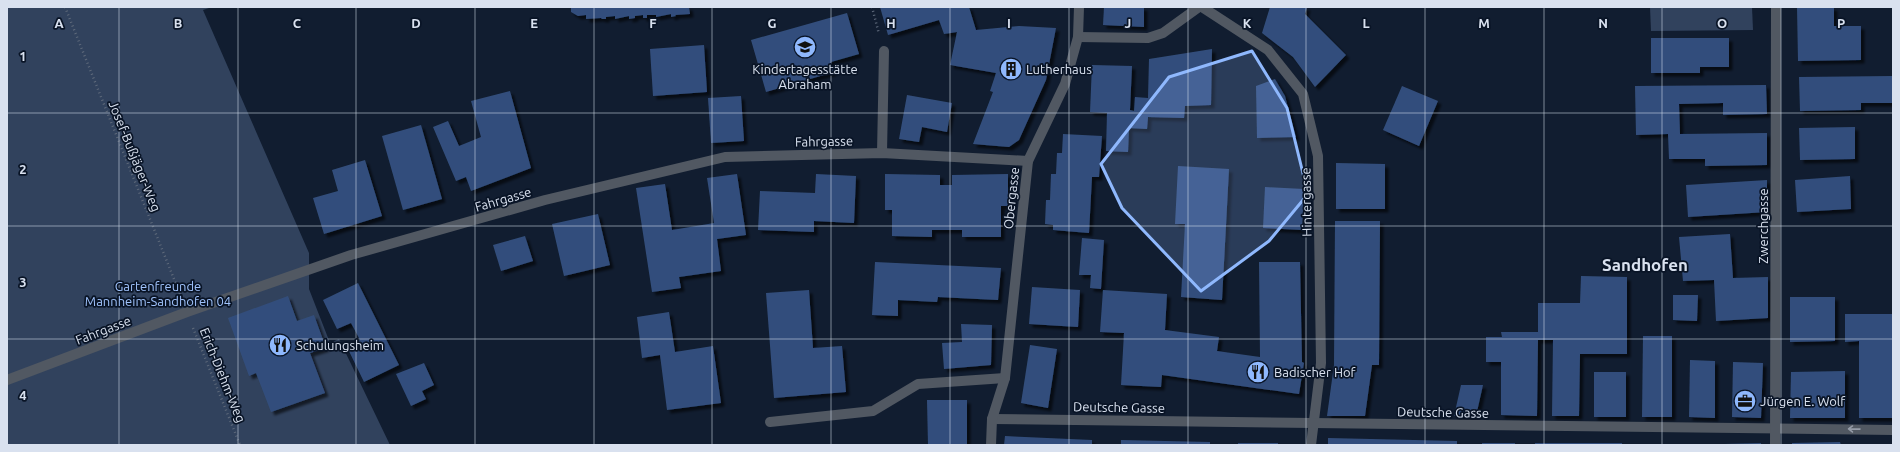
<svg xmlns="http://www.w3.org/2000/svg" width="1900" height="452" viewBox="0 0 1900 452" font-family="Ubuntu,sans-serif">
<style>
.green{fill:#31425d}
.building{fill:#334e7b;filter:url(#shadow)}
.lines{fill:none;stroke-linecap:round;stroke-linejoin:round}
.path{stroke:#5f6a7b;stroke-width:2.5;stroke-dasharray:1 3;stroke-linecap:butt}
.lane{stroke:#515862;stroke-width:10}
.street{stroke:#515862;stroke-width:10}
.oneway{stroke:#959ca8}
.marked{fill:#8fb8fd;fill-opacity:0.2;stroke:#8fb8fd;stroke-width:3;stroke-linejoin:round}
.grid{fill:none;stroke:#d9e1ef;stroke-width:1;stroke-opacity:0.55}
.labels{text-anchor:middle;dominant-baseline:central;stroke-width:3.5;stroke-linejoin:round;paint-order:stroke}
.poi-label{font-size:13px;fill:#d9e1ef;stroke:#091426;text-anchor:start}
.street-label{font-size:13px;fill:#d9e1ef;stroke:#091426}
.park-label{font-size:13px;fill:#a0c3fc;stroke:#091426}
.district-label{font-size:17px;font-weight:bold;fill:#d9e1ef;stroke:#091426}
.grid-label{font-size:13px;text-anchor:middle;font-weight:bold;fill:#d9e1ef;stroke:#091426;stroke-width:3.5;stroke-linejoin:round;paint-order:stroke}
</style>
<defs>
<filter id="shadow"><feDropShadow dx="3.5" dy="3.5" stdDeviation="1" flood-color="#0009"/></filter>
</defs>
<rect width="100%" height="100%" fill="#111d30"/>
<g class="green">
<polygon points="7,7 212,7 203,10 309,253 309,289 330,343 339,339 390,445 7,445"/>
<polygon points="1650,7 1752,7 1753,30 1651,31"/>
</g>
<g class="building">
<polygon points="571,7 689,7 690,14 675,15 676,16 671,17 671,14 656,17 656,15 647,15 647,18 643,18 643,15 635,16 635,18 629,19 629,16 615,19 615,16 606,17 606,19 602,19 601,18 586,19 586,15 578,16 571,12"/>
<polygon points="880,7 969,7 976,30 1019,26 1056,28 1046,80 1019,140 1009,147 973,144 993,92 990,91 996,73 950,65 957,32 944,34 939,20 888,35"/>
<polygon points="1104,7 1144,7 1144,27 1103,25"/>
<polygon points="1270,7 1307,7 1305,14 1346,55 1315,87 1293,57 1262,33"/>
<polygon points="1797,7 1834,7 1834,26 1861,26 1861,60 1798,61"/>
<polygon points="847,13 859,54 831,62 834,72 766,92 751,40"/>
<polygon points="1651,38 1729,38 1729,67 1700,67 1700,73 1651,73"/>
<polygon points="704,45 707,92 653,96 650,49"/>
<polygon points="1212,49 1211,105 1185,106 1184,118 1148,117 1147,129 1129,128 1128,152 1106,151 1107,113 1090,112 1092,65 1132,66 1130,110 1134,111 1135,97 1148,98 1149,59"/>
<polygon points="1893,76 1893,103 1861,103 1861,110 1800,111 1799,77"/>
<polygon points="1275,79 1285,96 1296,137 1257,138 1256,86"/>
<polygon points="1766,85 1767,114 1723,115 1723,103 1679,104 1680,134 1767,133 1767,165 1705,166 1705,159 1669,159 1668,134 1636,135 1635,86"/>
<polygon points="1402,86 1438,101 1419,146 1383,130"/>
<polygon points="510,91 531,168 471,191 466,177 456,181 433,127 448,121 459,146 481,137 471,101"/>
<polygon points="907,95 952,103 947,132 922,127 919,142 899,139"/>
<polygon points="741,96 744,141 711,143 708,98"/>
<polygon points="421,125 442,199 403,210 382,136"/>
<polygon points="1855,127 1855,159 1800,160 1799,128"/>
<polygon points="1063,134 1102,136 1099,177 1092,177 1089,233 1053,230 1053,225 1045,224 1046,200 1050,200 1051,174 1056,174 1057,153 1062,153"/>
<polygon points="365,160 382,216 324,234 313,198 338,191 332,170"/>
<polygon points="1336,163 1385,164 1385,209 1336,209"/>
<polygon points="1178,166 1229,169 1222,300 1181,297 1185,224 1175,224"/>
<polygon points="737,174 746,235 717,239 721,271 679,277 681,288 652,292 636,188 665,184 672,230 714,223 707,178"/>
<polygon points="816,174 856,176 854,223 814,221 814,232 758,230 760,191 815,193"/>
<polygon points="885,174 940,175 940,185 952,185 952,175 1008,174 1008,206 1001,206 1001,237 962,237 962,230 932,230 932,237 892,236 892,210 885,210"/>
<polygon points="1850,176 1851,209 1797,212 1795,180"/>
<polygon points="1767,180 1767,212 1688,217 1686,185"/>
<polygon points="1265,187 1304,189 1302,230 1263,228"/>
<polygon points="598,214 610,265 564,276 552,224"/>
<polygon points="1335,221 1380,221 1379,365 1372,365 1365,416 1327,416 1334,365"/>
<polygon points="1730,234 1733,278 1768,277 1768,318 1716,321 1714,280 1683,281 1679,237"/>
<polygon points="525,236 533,261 501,271 493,245"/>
<polygon points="1082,238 1104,240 1101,289 1090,288 1091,275 1079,275"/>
<polygon points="875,262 1001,268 998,300 938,297 937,302 898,300 898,316 872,315"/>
<polygon points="1259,262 1300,262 1302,362 1304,363 1299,394 1162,375 1161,387 1121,385 1124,333 1100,332 1103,290 1167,294 1165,330 1219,337 1217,351 1260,357"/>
<polygon points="1581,276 1627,277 1627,354 1580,354 1579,416 1552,416 1553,340 1538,340 1537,416 1501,415 1501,362 1486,362 1486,337 1502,337 1501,332 1538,332 1538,303 1580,303"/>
<polygon points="358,283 399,365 364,382 347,347 360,340 351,323 337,329 323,300"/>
<polygon points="1032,287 1080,290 1078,327 1029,324"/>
<polygon points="809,290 813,348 842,346 846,392 774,398 766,293"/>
<polygon points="1673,295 1698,295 1697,321 1673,320"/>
<polygon points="288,296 297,321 314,315 326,348 310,353 325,393 271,412 256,373 249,376 228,318"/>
<polygon points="1790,297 1835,297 1835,341 1790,342"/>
<polygon points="669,312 675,352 713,346 721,403 667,410 660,355 642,358 637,317"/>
<polygon points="1845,314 1892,314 1892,418 1859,418 1859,341 1845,342"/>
<polygon points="961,324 992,325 991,365 944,369 942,343 962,342"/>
<polygon points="1643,336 1672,336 1672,417 1642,417"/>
<polygon points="1030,345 1057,349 1048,408 1021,403"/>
<polygon points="1690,360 1715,361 1715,418 1689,417"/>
<polygon points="1733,362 1763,363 1761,418 1732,417"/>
<polygon points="424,363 434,385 422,391 426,399 411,406 396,374"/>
<polygon points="1845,371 1845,418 1790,418 1791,372"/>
<rect x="1594" y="372" width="32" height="45"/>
<polygon points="1461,385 1483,385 1476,416 1454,416"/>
<polygon points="927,400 967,400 967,445 928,445"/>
<polygon points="1005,436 1092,440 1092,445 1004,445"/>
<polygon points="1328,438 1457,441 1457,445 1328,445"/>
<polygon points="1121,440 1210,442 1210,445 1121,445"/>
<polygon points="1840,442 1841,445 1792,445 1792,443"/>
<rect x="1238" y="443" width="40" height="2"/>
<rect x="1482" y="443" width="33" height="2"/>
<rect x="1535" y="443" width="87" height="2"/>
<polygon points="1761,443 1761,445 1724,445 1724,444"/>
</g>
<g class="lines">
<g class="path">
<polyline points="65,7 180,294"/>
<polyline points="872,7 879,34"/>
<polyline points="193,328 240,445"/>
</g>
<g class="lane">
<polyline points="1078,37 1148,38 1163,33 1199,7"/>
<polyline points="882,153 884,51"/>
</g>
<g class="street">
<polyline points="1202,7 1268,50 1303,94 1318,156 1321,363 1311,445"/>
<polyline points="7,380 187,312 351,255 545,200 725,157 882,153 1028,161"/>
<polyline points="992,419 1893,430"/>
<polyline points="770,422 873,411 918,384 1005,378"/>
<polyline points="991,445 992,419 1005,378 1028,161 1065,84 1078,37 1079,7"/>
<polyline points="1775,445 1776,7"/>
</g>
</g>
<defs><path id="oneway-shaft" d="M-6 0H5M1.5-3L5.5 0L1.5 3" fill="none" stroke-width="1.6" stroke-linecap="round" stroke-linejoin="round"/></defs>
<use class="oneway" href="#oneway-shaft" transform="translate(1854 429) rotate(-179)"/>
<path class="marked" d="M1252 51 1287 108 1308 194 1269 241 1201 291 1122 208 1101 164 1169 77Z"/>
<path class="grid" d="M119 7V445M238 7V445M356 7V445M475 7V445M594 7V445M712 7V445M831 7V445M950 7V445M1069 7V445M1188 7V445M1306 7V445M1425 7V445M1544 7V445M1662 7V445M1781 7V445M7 113H1893M7 226H1893M7 339H1893"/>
<defs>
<g id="school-disc" transform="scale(1.15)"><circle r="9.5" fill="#8fb8fd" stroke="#091426"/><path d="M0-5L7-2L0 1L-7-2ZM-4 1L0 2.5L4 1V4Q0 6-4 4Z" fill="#111"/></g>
<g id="building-disc" transform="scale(1.15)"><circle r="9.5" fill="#8fb8fd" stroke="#091426"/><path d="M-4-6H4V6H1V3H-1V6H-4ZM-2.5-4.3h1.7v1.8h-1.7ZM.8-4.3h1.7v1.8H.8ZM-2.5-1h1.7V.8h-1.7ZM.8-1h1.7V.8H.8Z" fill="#111"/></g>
<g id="restaurant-disc" transform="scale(1.15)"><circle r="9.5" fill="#8fb8fd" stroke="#091426"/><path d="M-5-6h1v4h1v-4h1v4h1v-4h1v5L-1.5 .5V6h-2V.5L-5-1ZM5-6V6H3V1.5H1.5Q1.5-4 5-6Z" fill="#111"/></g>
<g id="office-disc" transform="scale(1.15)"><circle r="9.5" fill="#8fb8fd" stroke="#091426"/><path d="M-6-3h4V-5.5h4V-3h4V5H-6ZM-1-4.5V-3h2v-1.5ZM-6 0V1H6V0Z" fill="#111"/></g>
</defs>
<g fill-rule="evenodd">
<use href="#school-disc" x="805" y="47"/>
<use href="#building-disc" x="1011" y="69"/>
<use href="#restaurant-disc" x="280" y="345"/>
<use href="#restaurant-disc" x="1258" y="372"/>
<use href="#office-disc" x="1745" y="401"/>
</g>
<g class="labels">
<g class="poi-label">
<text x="805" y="69" text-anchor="middle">Kindertagesstätte<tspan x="805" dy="15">Abraham</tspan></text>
<text x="1026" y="69">Lutherhaus</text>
<text x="296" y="345">Schulungsheim</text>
<text x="1274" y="372">Badischer Hof</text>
<text x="1760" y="401">Jürgen E. Wolf</text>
</g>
<g class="street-label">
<text transform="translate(824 141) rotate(-1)">Fahrgasse</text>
<text transform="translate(135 156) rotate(68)">Josef-Bußjäger-Weg</text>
<text transform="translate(1011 198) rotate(-84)">Obergasse</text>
<text transform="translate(503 199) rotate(-16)">Fahrgasse</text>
<text transform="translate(1306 202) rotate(-91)">Hintergasse</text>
<text transform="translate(1763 226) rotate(-90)">Zwerchgasse</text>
<text transform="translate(103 330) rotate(-21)">Fahrgasse</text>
<text transform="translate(223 375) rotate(68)">Erich-Diehm-Weg</text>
<text transform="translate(1119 407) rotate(1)">Deutsche Gasse</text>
<text transform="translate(1443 412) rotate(1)">Deutsche Gasse</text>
</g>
<g class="park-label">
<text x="158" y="286">Gartenfreunde<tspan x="158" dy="15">Mannheim-Sandhofen 04</tspan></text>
</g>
<g class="district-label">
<text x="1645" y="264">Sandhofen</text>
</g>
</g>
<g class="grid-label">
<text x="59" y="28">A</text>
<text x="178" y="28">B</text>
<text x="297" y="28">C</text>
<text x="416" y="28">D</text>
<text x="534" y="28">E</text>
<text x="653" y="28">F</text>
<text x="772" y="28">G</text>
<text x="891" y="28">H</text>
<text x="1009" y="28">I</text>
<text x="1128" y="28">J</text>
<text x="1247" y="28">K</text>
<text x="1366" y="28">L</text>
<text x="1484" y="28">M</text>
<text x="1603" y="28">N</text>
<text x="1722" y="28">O</text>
<text x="1841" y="28">P</text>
<text x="23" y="61">1</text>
<text x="23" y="174">2</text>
<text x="23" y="287">3</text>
<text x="23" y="400">4</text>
</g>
<rect width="1900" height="452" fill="none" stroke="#d9e1ef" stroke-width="16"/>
</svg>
